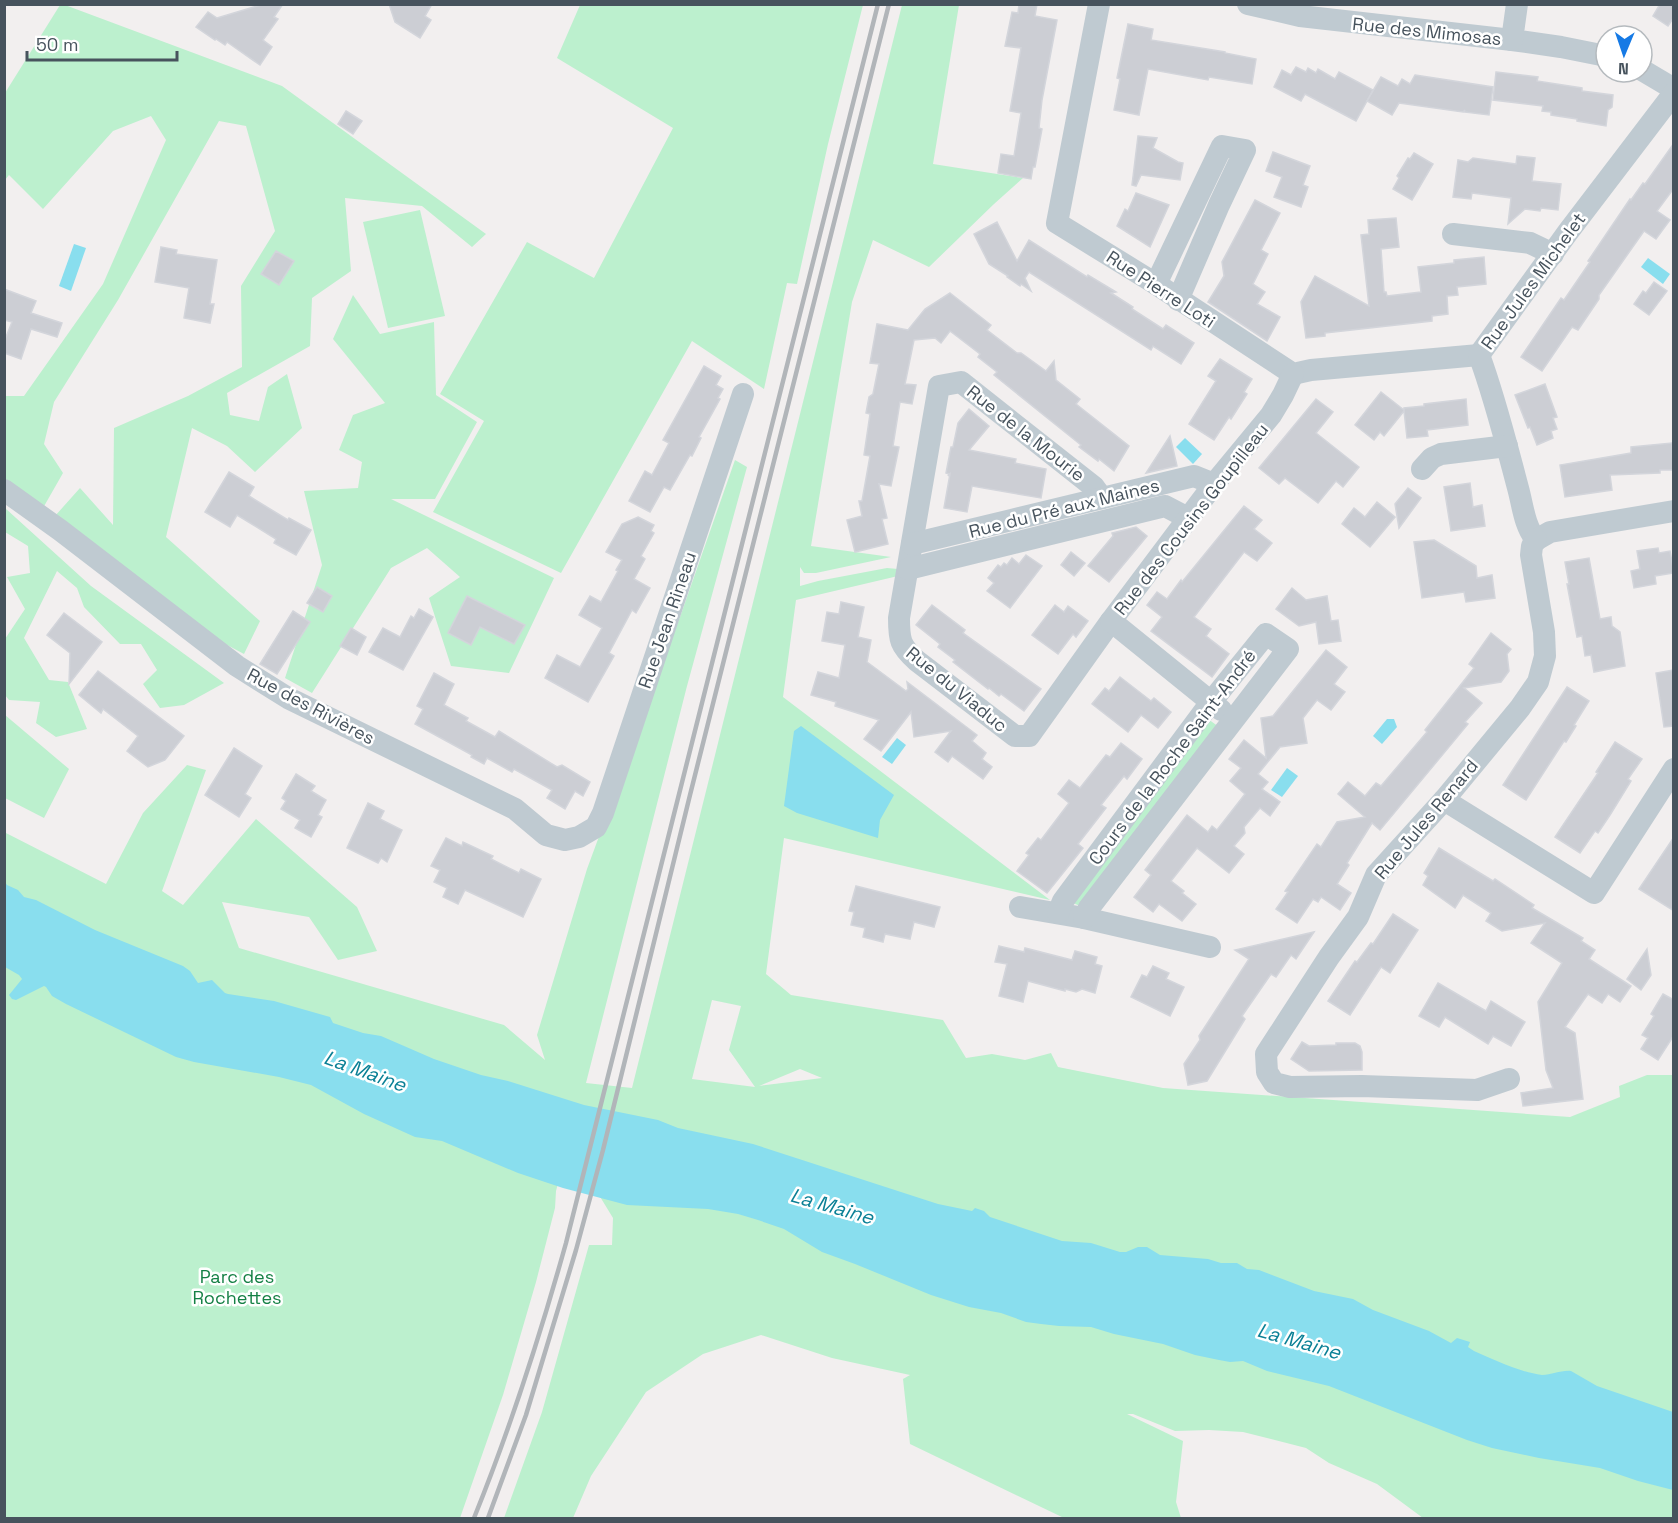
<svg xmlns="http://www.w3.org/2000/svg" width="1678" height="1523" viewBox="0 0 1678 1523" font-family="'Space Grotesk',sans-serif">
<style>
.green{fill:#bcf0ce;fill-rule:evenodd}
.water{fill:#89deee}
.building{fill:#ccced4;stroke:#d3d5db;stroke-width:1.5}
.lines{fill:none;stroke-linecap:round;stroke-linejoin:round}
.minor{stroke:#bfcad1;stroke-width:22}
.rail{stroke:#b1b5b9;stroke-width:4.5}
.labels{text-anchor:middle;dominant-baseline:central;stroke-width:5;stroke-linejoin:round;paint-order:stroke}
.street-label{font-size:18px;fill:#47535d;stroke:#fff}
.park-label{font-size:18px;fill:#158045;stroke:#fff}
.water-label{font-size:20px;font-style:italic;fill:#0b8096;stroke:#fff}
</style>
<rect width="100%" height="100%" fill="#f2efef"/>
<g class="green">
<polygon points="60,5 65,5 282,86 486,234 472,247 422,206 345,198 351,271 312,298 310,346 227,393 230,415 259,421 268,387 287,374 302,428 255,472 227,446 192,428 166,537 260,621 244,654 199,630 55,516 80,488 113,525 114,428 188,396 242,367 241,286 275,231 246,126 219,121 118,300 54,402 44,444 63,473 43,508 5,479 5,396 24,396 103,284 166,140 151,116 113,131 43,209 9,175 5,180 5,93"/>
<polygon points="580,5 863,5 828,144 797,284 787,283 764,389 692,341 561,573 433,512 484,421 440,394 527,242 594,278 673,128 557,58"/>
<path d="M902 5H959L933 164 1023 178 994 204 929 267 873 240 852 302 811 546 891 557 816 573H804L800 567V586L818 581 887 568 898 569V576L796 600 783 697 1050 900 784 838 766 974 791 995 943 1020 966 1058 992 1054 1025 1060 1051 1053 1058 1067 1163 1088 1570 1117 1620 1097 1619 1086 1647 1075H1673V1518H1423L1377 1484 1329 1463 1306 1448 1243 1432 1209 1430 1175 1431 1133 1414H1127L1183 1441 1176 1502 1181 1518H1064L910 1444 903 1379 910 1375 832 1358 761 1335 703 1354 646 1392 591 1476 573 1518H504L542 1412 589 1245H612L613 1218 568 1144 556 1191 555 1208 536 1282 503 1395 460 1518H5L4 832 106 884 143 813 187 765 206 770 162 891 183 905 256 819 357 907 377 951 338 960 309 917 222 902 239 948 504 1025 545 1060 537 1035 587 869 680 617 735 460 747 467 687 686 586 1083 632 1088ZM712 1000 741 1006 729 1050 755 1087 692 1079ZM800 1069 822 1078 759 1086Z"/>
<polygon points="420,210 445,316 388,328 363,222"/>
<polygon points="353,295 380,334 434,322 436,395 477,422 435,499 391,499 554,578 509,673 451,666 429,598 460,577 427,548 391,568 312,693 285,678 322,565 304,491 358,488 362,462 339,450 353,415 385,403 333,339"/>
<polygon points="5,508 91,586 224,683 184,705 160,708 143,684 157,670 141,644 120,644 84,607 77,588 57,571 24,638 49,680 68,682 87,729 56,737 36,723 40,702 9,700 5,695 5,639 25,609 7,577 30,573 28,546 5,532"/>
<polygon points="5,715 69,769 44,818 5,798"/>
<polygon points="1208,719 1219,727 1082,907 1071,902"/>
</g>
<g class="water">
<polygon points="74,244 86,248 71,291 59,286"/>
<polygon points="1648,258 1670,274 1663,284 1641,267"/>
<polygon points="1185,438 1202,454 1193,464 1176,447"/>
<polygon points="1387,719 1394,719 1397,727 1382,744 1373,736"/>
<polygon points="801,726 894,795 880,820 878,838 797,813 784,806 794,731"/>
<polygon points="897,738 906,745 892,764 882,757"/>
<polygon points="1287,768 1298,776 1282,797 1271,790"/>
<path d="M5 882 7 885 18 890 24 897 36 900 95 930 183 966 190 971 198 983 212 980 225 993 228 994 274 1001 330 1017 333 1023 363 1033 381 1036 434 1059 481 1075 508 1081 584 1105 658 1120 678 1128 753 1144 938 1204 972 1211 975 1208 984 1211 990 1217 1062 1241 1091 1243 1120 1252H1126L1138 1247H1147L1160 1255 1208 1259 1221 1263H1237L1247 1269 1259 1270 1314 1291 1353 1299 1373 1310 1429 1331 1451 1343 1457 1338 1470 1342 1468 1347 1474 1351C1495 1360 1519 1372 1542 1375 1552 1375 1561 1370 1571 1371L1597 1386 1673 1412V1490L1638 1481 1600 1468 1539 1458 1492 1448 1467 1440 1329 1386 1267 1371 1243 1361 1230 1362 1219 1360 1195 1355 1163 1344 1114 1334 1091 1327 1059 1326 1041 1324 1026 1322 1001 1313 969 1307 931 1295 855 1264 822 1252 784 1229 758 1220 738 1214 708 1209 627 1205 563 1188 518 1173 442 1141 415 1137 364 1114 311 1085 279 1077 194 1062 176 1057 66 1004 52 996 46 987 44 986 16 1000 12 999 9 995 22 979 19 975 5 967Z"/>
</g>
<g class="building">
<polygon points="264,4 283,4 274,17 278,19 263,40 272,47 260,65 227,42 225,45 216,39 215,40 196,27 208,12 217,18"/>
<polygon points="389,4 432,4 425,16 431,20 420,38 395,22"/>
<polygon points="1019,4 1037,4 1035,16 1057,20 1042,100 1039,128 1042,129 1035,167 1033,167 1031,179 998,173 1001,154 1014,156 1021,113 1010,111 1021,48 1005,46 1012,12 1018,13"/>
<polygon points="1660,4 1674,4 1674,17 1668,26 1653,16"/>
<polygon points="1128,24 1153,29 1151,40 1225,52 1225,53 1256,59 1252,84 1209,77 1208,80 1148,69 1139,115 1114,110 1120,79 1117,78"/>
<polygon points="1296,67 1306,72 1308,68 1316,73 1318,69 1335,79 1339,72 1373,90 1356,121 1305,94 1301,101 1274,87 1282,70 1291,75"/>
<polygon points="1496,72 1538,77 1537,81 1582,88 1582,91 1613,95 1612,107 1608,110 1606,126 1577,121 1577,119 1551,115 1551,112 1542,111 1543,106 1493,100"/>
<polygon points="1415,75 1493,87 1489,115 1464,112 1465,110 1463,112 1399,103 1392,115 1367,101 1381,77 1398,86 1402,79 1410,84"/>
<polygon points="346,111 362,121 353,134 338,124"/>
<polygon points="1138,136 1157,138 1153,148 1178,162 1183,163 1180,180 1141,175 1136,186 1132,185"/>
<polygon points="1674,143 1674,188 1657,211 1670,220 1656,239 1644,231 1599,295 1599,299 1578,330 1572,327 1542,371 1521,357 1561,298 1564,300 1590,262 1588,261 1630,199 1631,200 1643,183 1645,184"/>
<polygon points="1273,152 1310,166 1303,185 1308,187 1301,207 1274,197 1282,177 1266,171"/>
<polygon points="1414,153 1433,164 1412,200 1393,189 1399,178 1397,176 1408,158 1410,159"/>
<polygon points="1517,156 1535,158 1532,181 1561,184 1558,210 1541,208 1540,211 1525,209 1508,224 1511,198 1472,193 1471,199 1453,197 1458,160 1468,162 1473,158 1516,164"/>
<polygon points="1136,193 1169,205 1150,247 1117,226 1125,209 1128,211"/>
<polygon points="1255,200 1280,213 1261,250 1268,254 1253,284 1265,292 1257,304 1280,317 1267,341 1208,302 1224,276 1222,262"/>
<polygon points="1396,218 1399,247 1381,249 1384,292 1386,292 1387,296 1421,292 1418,267 1454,263 1454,260 1484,257 1486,284 1457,287 1458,295 1447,296 1448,314 1432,316 1432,321 1325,333 1325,336 1306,338 1301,302 1315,276 1369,306 1361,235 1369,234 1368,220"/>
<polygon points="997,222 1017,261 1029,240 1087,277 1088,275 1116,292 1111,293 1133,307 1132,309 1163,329 1166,325 1194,343 1181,364 1153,346 1151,350 1029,272 1025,278 1031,291 1021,284 1020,286 1007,277 1008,276 989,264 974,234"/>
<polygon points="161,247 177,250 176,254 217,260 210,304 214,304 210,323 184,318 189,288 155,282"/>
<polygon points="276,251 294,261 279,285 261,274"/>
<polygon points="1654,282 1667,291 1649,315 1634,304 1643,291 1646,293"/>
<polygon points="4,289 36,301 31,313 62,323 57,337 31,329 21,359 4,353 4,342 12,322 4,320"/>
<polygon points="950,293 991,325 987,330 1017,353 1021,353 1046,371 1054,361 1056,380 1080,399 1076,404 1129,446 1114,471 1099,459 1098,461 1079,447 1081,445 994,375 997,372 978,357 980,354 950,331 941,343 935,338 914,340 905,384 916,385 912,404 900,402 893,446 899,447 891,486 879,484 887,518 882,519 888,544 855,552 847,520 862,516 859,501 862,501 870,456 864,455 870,414 866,413 869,397 873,394 879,364 870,363 877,324 908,330 925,309"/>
<polygon points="1220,359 1252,379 1244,392 1247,394 1231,419 1229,417 1214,440 1189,424 1216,381 1208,376"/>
<polygon points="704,366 721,376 716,385 723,389 718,398 720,399 699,437 701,438 692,456 690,455 670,490 664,487 650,512 629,501 645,471 652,475 669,443 663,440"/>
<polygon points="1545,384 1557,417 1553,418 1557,429 1551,431 1553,438 1537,445 1530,427 1528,428 1515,395"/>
<polygon points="1381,392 1404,410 1404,408 1424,406 1424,404 1466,399 1468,425 1427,430 1428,436 1407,438 1404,411 1384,436 1380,432 1374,440 1355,425"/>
<polygon points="1316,399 1333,412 1316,433 1359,467 1343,487 1336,481 1318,503 1285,478 1279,484 1259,468"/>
<polygon points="969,409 989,426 969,450 1016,459 1015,463 1046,469 1041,498 972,486 967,512 944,508 950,474 948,476 949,474 946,473 951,447 953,447 958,423"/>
<polygon points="1170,436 1177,466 1146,473"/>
<polygon points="1672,443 1673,470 1660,470 1660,473 1610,475 1612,490 1565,497 1560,465 1631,453 1631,447"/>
<polygon points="229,472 254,487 249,496 288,520 289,518 311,530 296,555 274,543 276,539 237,515 230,527 205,512"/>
<polygon points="1470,483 1473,507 1482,505 1485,526 1451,531 1444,487"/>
<polygon points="1408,488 1421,498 1399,528 1395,504"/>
<polygon points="1377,502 1395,517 1370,547 1342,524 1354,508 1365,517"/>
<polygon points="1244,506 1262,520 1254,529 1272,543 1257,561 1244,552 1194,617 1211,629 1206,636 1229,654 1212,677 1151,631 1162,617 1147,605 1157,592 1167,599 1181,580 1182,582"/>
<polygon points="638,517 654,525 651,531 654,533 641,556 645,559 634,579 650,588 636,613 632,610 609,653 614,656 588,702 545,678 557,655 580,667 602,628 579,615 590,596 601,602 618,571 616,570 622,560 606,552 622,524"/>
<polygon points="1136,527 1147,536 1109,582 1088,566 1113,536 1112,533"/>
<polygon points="1434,540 1476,566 1477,578 1492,575 1495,598 1466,602 1464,592 1422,598 1414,542"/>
<polygon points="1658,548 1659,553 1670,551 1674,573 1655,576 1656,584 1634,588 1631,571 1640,569 1637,551"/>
<polygon points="1071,552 1085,563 1074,576 1061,565"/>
<polygon points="1026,555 1042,566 1010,608 987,591 994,583 988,578 998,565 1001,567 1004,563 1007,565 1012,558 1019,564"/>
<polygon points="1589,558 1600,619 1611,617 1612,626 1620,632 1625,666 1594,672 1591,655 1585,656 1582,636 1577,637 1567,584 1569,584 1565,562"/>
<polygon points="317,587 332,596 323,612 307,603"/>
<polygon points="1292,588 1306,600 1327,596 1331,621 1338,620 1341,641 1319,644 1316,622 1299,626 1276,609"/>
<polygon points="467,596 525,625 514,644 480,627 471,645 448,633"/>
<polygon points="841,602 864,607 858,637 871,640 867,662 906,691 908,689 907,682 977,735 972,741 986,753 982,759 992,767 983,779 952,756 948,762 935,752 951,731 914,737 911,712 881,751 864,739 879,720 835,706 836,702 811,695 818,672 839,678 845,645 822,641 827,612 839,614"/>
<polygon points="932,605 965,630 963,633 1041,689 1024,711 1001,694 999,696 989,688 988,689 953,662 955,660 938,647 940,644 916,625"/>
<polygon points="1055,605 1064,612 1068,606 1088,621 1076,637 1073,634 1058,654 1032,635"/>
<polygon points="419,609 433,617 403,670 369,652 383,628 400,637 411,616 414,618"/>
<polygon points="293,611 310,622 277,674 260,664"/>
<polygon points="64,613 102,642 69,684 70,653 47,635"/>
<polygon points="351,628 366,637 357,655 340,646"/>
<polygon points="1491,633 1511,649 1507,654 1509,671 1501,682 1464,688 1482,703 1465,722 1468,724 1380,830 1372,823 1347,863 1349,865 1337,884 1351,893 1340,910 1321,897 1318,902 1313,899 1297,923 1276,909 1288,892 1285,891 1317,844 1321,847 1337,822 1365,817 1338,794 1348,782 1365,796 1376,783 1381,786 1427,732 1425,730 1474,668 1469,664"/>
<polygon points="1326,650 1347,667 1334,684 1345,692 1331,710 1317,700 1303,718 1307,743 1280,747 1258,774 1268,782 1262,789 1280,802 1270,816 1260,808 1244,827 1245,833 1234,846 1244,854 1229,873 1197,848 1171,881 1184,891 1182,893 1196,904 1182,921 1159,904 1153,912 1134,897 1151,875 1145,870 1187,815 1208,832 1212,826 1217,830 1245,794 1230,781 1241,768 1229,759 1244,740 1266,758 1261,718 1273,716"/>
<polygon points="1674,670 1674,726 1664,727 1656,673"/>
<polygon points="98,671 184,736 165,760 148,767 127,751 138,736 103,709 101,713 79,695"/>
<polygon points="434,673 454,684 444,705 468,718 466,721 495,737 499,731 557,767 562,765 590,782 583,796 575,791 565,809 547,798 552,790 514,769 512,772 487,758 484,764 471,757 472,755 415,724 423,709 417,706"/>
<polygon points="1120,677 1151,701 1154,698 1171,712 1158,728 1141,715 1128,732 1092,704 1105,688 1109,691"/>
<polygon points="1567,687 1589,701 1574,725 1576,726 1566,742 1564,741 1526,800 1503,785"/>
<polygon points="1615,742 1642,759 1628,779 1631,781 1610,815 1598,833 1595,831 1580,853 1555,837 1598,773 1596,772"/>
<polygon points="1121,743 1142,759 1127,779 1124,776 1101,805 1106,808 1078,844 1083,848 1047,893 1017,871 1029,855 1026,853 1038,838 1041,840 1069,803 1058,794 1069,780 1080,788 1106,755 1110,757"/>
<polygon points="234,748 262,766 245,794 251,798 239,817 205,795"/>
<polygon points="296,774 315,786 311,791 326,800 318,815 322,817 311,837 295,828 300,820 281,809 286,801 282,798"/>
<polygon points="368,803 384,811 380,819 402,830 387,862 381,858 378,863 347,848"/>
<polygon points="1674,837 1674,911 1639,889"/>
<polygon points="446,838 462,846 463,842 493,856 491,859 519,873 521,869 541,879 523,917 465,890 458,904 443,897 447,888 434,882 440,870 431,866"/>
<polygon points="1439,848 1493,881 1495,879 1534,905 1532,908 1583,938 1581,941 1595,950 1589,959 1631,986 1620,1002 1608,994 1602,1003 1588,994 1565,1027 1575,1033 1583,1099 1523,1106 1521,1093 1553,1088 1546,1070 1538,1002 1562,963 1531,943 1545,923 1502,931 1486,921 1491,913 1463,895 1455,908 1423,885 1428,876 1424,873"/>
<polygon points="856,886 940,907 934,927 914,922 910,939 885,934 883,942 863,937 865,928 851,925 854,912 849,911"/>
<polygon points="1393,914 1418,930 1390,973 1381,967 1350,1015 1328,1001 1355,961 1357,962 1371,943 1373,944"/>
<polygon points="1314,932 1296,959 1291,955 1276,977 1271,974 1242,1016 1245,1019 1207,1081 1188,1085 1184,1064 1200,1040 1199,1036 1249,959 1235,950"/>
<polygon points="999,946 1024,952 1025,948 1072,960 1075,951 1097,957 1095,964 1102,966 1095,993 1082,989 1076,992 1065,989 1065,991 1028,981 1023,1002 999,996 1007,964 995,962"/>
<polygon points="1647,949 1651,975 1641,990 1627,979"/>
<polygon points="1153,966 1169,973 1166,979 1184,987 1170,1016 1131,997 1142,975 1147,977"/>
<polygon points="1438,983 1486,1011 1491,1001 1525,1022 1511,1046 1493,1036 1488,1044 1445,1017 1439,1027 1419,1016"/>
<polygon points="1663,994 1674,1000 1674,1035 1658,1060 1641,1049 1648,1038 1642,1035 1654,1016 1651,1014"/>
<polygon points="1302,1042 1309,1046 1336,1045 1336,1043 1355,1043 1360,1046 1362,1052 1362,1070 1309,1071 1291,1059"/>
</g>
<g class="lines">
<g class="minor">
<polyline points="1099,4 1057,223 1156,284 1293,374 1311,370 1479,355"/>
<polyline points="1248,4 1300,16 1512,40 1561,47 1606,56"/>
<polyline points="1512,40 1517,4"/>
<polyline points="1642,70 1674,89"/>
<polyline points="1453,234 1530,243 1553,254"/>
<polyline points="1156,284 1222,146 1245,150 1219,205 1178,300"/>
<polyline points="1479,355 1568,232 1674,93"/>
<path d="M1479 355C1495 398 1506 443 1518 488 1523 506 1524 525 1536 540"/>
<polyline points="1422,469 1432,458 1441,454 1507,446"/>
<polyline points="4,490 60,530 237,666 288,698 515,809 546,835 565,840 579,837 596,827 603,813 743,394"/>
<path d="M1102 498 1094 487 961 382 939 386 899 618C899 640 900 646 917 661L1015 736H1029L1111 621"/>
<polyline points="1536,540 1550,532 1674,511"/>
<polyline points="912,544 1194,476 1214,484"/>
<polyline points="908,569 1165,506 1188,518"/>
<polyline points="1221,710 1111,621 1214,484 1271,415 1283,395 1293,374"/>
<polyline points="1444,800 1594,893 1674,769"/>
<polyline points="1020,907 1084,918 1210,947"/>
<polyline points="1058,913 1063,901 1211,702 1266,634 1288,649 1089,908 1084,918"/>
<polyline points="1509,1079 1477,1090 1362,1086 1290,1087 1274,1083 1267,1072 1266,1054 1329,957 1358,917 1376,875 1444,800 1520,708 1538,682 1545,656 1544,632 1531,555 1532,546 1536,540"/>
</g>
<g class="rail">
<path d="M474 1518C510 1429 540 1336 566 1243L878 4"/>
<polyline points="488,1518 526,1415 576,1250 603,1150 690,795 889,4"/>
</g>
</g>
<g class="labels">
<g class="street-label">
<text transform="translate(1427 31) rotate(6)">Rue des Mimosas</text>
<text transform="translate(1533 281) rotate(-54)">Rue Jules Michelet</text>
<text transform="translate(1161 289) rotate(33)">Rue Pierre Loti</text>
<text transform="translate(1026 433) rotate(38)">Rue de la Mourie</text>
<text transform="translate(1064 508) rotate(-14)">Rue du Pré aux Maines</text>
<text transform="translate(1191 519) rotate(-52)">Rue des Cousins Goupilleau</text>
<text transform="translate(667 620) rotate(-71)">Rue Jean Rineau</text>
<text transform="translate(957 689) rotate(39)">Rue du Viaduc</text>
<text transform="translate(311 706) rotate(28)">Rue des Rivières</text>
<text transform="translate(1172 757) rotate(-53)">Cours de la Roche Saint-André</text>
<text transform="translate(1426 819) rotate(-50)">Rue Jules Renard</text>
</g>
<g class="park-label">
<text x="237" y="1276">Parc des<tspan x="237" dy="21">Rochettes</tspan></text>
</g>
<g class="water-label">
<text transform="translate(365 1071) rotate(20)">La Maine</text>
<text transform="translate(832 1206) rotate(16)">La Maine</text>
<text transform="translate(1299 1341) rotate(16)">La Maine</text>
</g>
</g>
<rect width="1678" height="1523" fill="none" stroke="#47535d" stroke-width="12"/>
<g transform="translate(1624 54) rotate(182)"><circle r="28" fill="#ffffff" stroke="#b5babe" stroke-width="1.5"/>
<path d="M0-4.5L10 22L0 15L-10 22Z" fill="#167ae5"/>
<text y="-9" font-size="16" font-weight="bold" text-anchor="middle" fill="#47535d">N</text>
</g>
<path d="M27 51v9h150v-9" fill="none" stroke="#47535d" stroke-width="3"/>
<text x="36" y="51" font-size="18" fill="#47535d" stroke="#ffffff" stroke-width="4.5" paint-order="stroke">50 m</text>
</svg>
